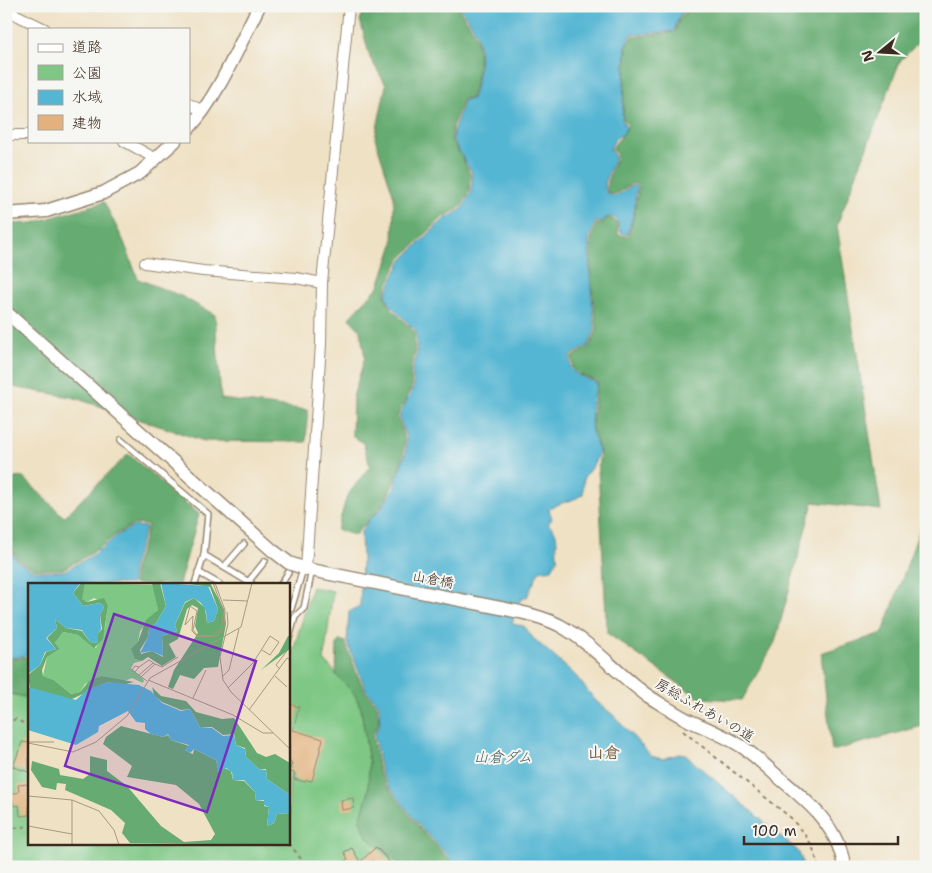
<svg xmlns="http://www.w3.org/2000/svg" width="932" height="873" viewBox="0 0 932 873" font-family="'Shantell Sans','Klee One',sans-serif">
<style>
.green{fill:#7ec784;stroke:#5c7851}
.forest{fill:#66ac72;stroke:#506b48}
.water{fill:#54b6d3;stroke:#487078}
.building{fill:#e2b17d}
.lines{fill:none;stroke-linecap:round;stroke-linejoin:round}
.service-casing{stroke:#958671;stroke-width:8}
.minor-casing{stroke:#958671;stroke-width:12}
.tertiary-casing{stroke:#958671;stroke-width:15}
.path{stroke:#958671;stroke-width:2;stroke-dasharray:4 4;stroke-linecap:butt}
.service{stroke:#fff;stroke-width:5}
.minor{stroke:#fff;stroke-width:10}
.tertiary{stroke:#fff;stroke-width:12}
.labels{text-anchor:middle;dominant-baseline:central;stroke-width:4;stroke-linejoin:round;paint-order:stroke}
.street-label{font-size:14px;fill:#3b2a1e;stroke:#f6f6f2}
.water-label{font-size:15px;font-style:italic;fill:#445b5d;stroke:#f6f6f2}
.quarter-label{font-size:16px;font-weight:bold;fill:#75593f;stroke:#f6f6f2}
.inset-road{fill:none;stroke:#a79882;stroke-width:1}
.view{fill:#7b2cbf;fill-opacity:0.15;stroke:#7b2cbf;stroke-width:2.5}
.inset-edge{fill:none;stroke:#3b2a1e;stroke-width:2.5}
</style>
<rect width="100%" height="100%" fill="#f6f6f2"/>
<filter id="ink" filterUnits="userSpaceOnUse"><feTurbulence type="fractalNoise" baseFrequency=".02" numOctaves="2"/><feDisplacementMap in="SourceGraphic" scale="10" xChannelSelector="R" yChannelSelector="G"/><feConvolveMatrix kernelMatrix="1 2 1 2 8 2 1 2 1" color-interpolation-filters="sRGB"/></filter>
<filter id="wash" filterUnits="userSpaceOnUse"><feTurbulence type="fractalNoise" baseFrequency=".0096" numOctaves="4" result="noise"/><feDisplacementMap in="SourceGraphic" scale="20" xChannelSelector="R" yChannelSelector="G"/><feGaussianBlur stdDeviation="1.12" result="paint"/><feColorMatrix in="noise" values="0 0 0 0 0 0 0 0 0 0 0 0 0 0 0 0 0 1.4 0 .05"/><feComposite in="paint" operator="in"/></filter>
<g filter="url(#wash)">
<rect width="100%" height="100%" fill="#efe1c4"/>
<polygon class="green" points="312,587 333,591 324,660 354,693 361,708 369,763 368,794 360,820 368,838 404,867 6,867 6,693 29,698 29,844 289,844 289,665"/>
<g class="forest">
<path d="M366 6H457C462 14 468 21 472 29 483 49 478 78 471 98L463 99 452 127V142L461 155 470 174 469 192 461 207 442 218 400 259 388 283 385 296 391 308 414 331 415 353 410 371 412 386 397 417C400 424 403 432 404 439 406 460 391 493 379 509 372 518 362 525 355 535L337 530 347 496 370 466 363 443 352 435 353 397 365 357 360 330 349 318 379 286 393 244 394 197 375 138 386 85 370 58 360 20Z"/>
<path d="M695 6H926V35L900 61 837 225 881 510 813 502 775 642 742 700 699 698 607 633 598 469 600 452 592 428 594 403 598 382 579 374 573 369 572 357 589 347 597 331 591 276V239L597 223 601 225 607 218 613 219 617 224 618 234 628 237 634 215 639 185 633 183 616 194 608 193C604 179 614 169 617 155L612 149C617 139 624 136 628 125L623 119 627 44 632 37 675 32 680 17Z"/>
<polygon points="104,202 124,242 138,279 181,296 215,315 221,399 308,410 306,442 204,441 72,397 6,386 6,224 33,223"/>
<polygon points="128,454 199,514 179,584 134,584 134,569 144,540 148,525 135,524 118,533 92,553 63,569 35,569 18,560 6,539 6,479 23,477 64,517"/>
<polygon points="926,511 926,725 832,751 821,653 883,633"/>
<polygon points="340,640 345,642 357,674 365,691 377,705 379,723 372,735 379,772 386,785 417,825 456,867 404,867 368,838 360,820 368,794 369,763 361,708 354,693 336,675 337,643"/>
<polygon points="29,657 29,698 6,693 6,658 12,659"/>
</g>
<g class="water">
<path d="M459 6H693L679 16 674 31 631 35 626 44 622 120 626 126 624 133 615 139 610 149 615 156C612 171 601 178 607 194L616 196 633 185 637 186 633 215 627 235 620 232 618 223 614 217H607L601 223 596 221 589 239 590 276 595 331 588 346 570 356 571 369 578 375 597 383 592 403 591 428 599 452 594 464 584 477 583 494C573 502 559 502 549 509L552 519 548 524C562 534 554 545 558 558L552 569 539 571 527 597 520 600 512 624 524 626 533 638 575 675 596 701 613 715 651 756 662 759 683 753 798 851 802 860V867H458L418 824 387 784 381 772 374 735 380 724 379 705 366 690 347 642 349 612 360 606 362 561 361 531 370 519 380 510 394 488 406 451V437L399 417 414 386 412 371 417 353 416 331 392 307 386 296 390 284 402 260 443 220 462 209 471 192 472 173 453 141 454 128 464 100 472 99C479 78 484 50 474 29 470 21 464 14 459 6Z"/>
<polygon points="135,526 146,527 132,569 132,584 29,584 29,655 12,658 6,656 6,542 17,561 35,571 64,571 93,555 119,534"/>
</g>
<g id="blocks">
<g class="building">
<polygon points="289,704 299,707 293,730 323,739 312,781 306,780 305,782 294,779 295,773 289,772 292,763 289,762"/>
<polygon points="22,742 29,743 29,772 13,767"/>
<polygon points="29,784 29,815 20,816 19,805 14,806 11,794 19,792 18,785"/>
<polygon points="353,798 354,808 342,810 341,800"/>
<polygon points="376,847 394,867 378,867 373,861 363,867 335,867 348,859 344,852 352,848 360,862"/>
</g>
</g>
</g>
<g filter="url(#ink)">
<use href="#blocks" fill-opacity="0" stroke="#958671" stroke-width="1"/>
<g class="lines">
<g class="service-casing">
<g id="service">
<polyline points="121,440 208,514 204,555"/>
<polyline points="224,567 244,544"/>
<polyline points="198,572 219,584"/>
<polyline points="248,582 265,561"/>
<polyline points="195,584 204,555 252,584"/>
<polyline points="281,584 288,573"/>
<polyline points="291,609 303,569"/>
<polyline points="289,639 295,617 304,608 312,570"/>
</g>
</g>
<g class="minor-casing">
<g id="minor">
<polyline points="6,10 45,29"/>
<polyline points="189,104 203,111"/>
<polyline points="6,135 29,135"/>
<polyline points="124,141 156,159"/>
<polyline points="145,263 203,271 296,278 322,283"/>
<polyline points="306,569 321,344 322,283 349,6"/>
</g>
</g>
<g class="tertiary-casing">
<g id="tertiary">
<path d="M189 128C217 99 240 43 259 6"/>
<polyline points="6,214 46,211 103,193 140,173 175,141"/>
<path d="M6 312 272 550 289 563 306 569 520 612C533 615 547 619 559 625 592 643 617 674 648 696 661 704 676 714 690 721 708 729 728 737 744 748 755 756 766 766 776 775 806 800 839 826 844 867"/>
</g>
</g>
<g class="path">
<polyline points="6,725 15,719 29,726"/>
<polyline points="683,731 791,818 808,839 815,853 818,867"/>
<polyline points="6,829 29,826"/>
<polyline points="289,843 307,867"/>
</g>
<use href="#service" class="service"/>
<use href="#minor" class="minor"/>
<use href="#tertiary" class="tertiary"/>
</g>
</g>
<g class="labels">
<g class="street-label">
<text transform="translate(433 579) rotate(11)">山倉橋</text>
<text transform="translate(705 710) rotate(30)">房総ふれあいの道</text>
</g>
<g class="water-label">
<text x="503" y="757">山倉ダム</text>
</g>
<g class="quarter-label">
<text x="604" y="752">山倉</text>
</g>
</g>
<g transform="translate(28 583)">
<rect width="262" height="262" fill="#efe1c4"/>
<path d="M57 0 126 2 130 27 112 48 107 76 114 78 106 80 103 85 116 97 115 100 104 95 94 99 73 93 57 101 52 109 43 111 26 97 15 93 19 74 32 66 27 60 35 49 50 52 68 65 77 45 80 23 66 15 59 19 53 16Z" fill="#7ec784"/>
<path d="M53 0H57L54 16 59 19 76 15 80 23 75 56 66 65 50 52 35 49 27 60 32 66 19 74 14 87 15 93 26 97 43 111 52 109 61 98 73 93 106 99 94 102 80 99 42 117 2 105 0 92 12 82 18 69 28 66 19 55 29 45 27 36 38 45 54 48 62 59 70 60V50L74 46 72 32 76 24 72 20 55 23 45 10ZM124 0H132L138 23 128 40 121 45 120 54 112 67 113 71 124 68 135 74 134 53 149 48 147 42 157 20 166 15 177 25 179 40 186 38 190 26 182 4 155 0H182L196 26 198 41 190 84 176 85 166 96 152 92 145 106 140 104 146 87 170 50 167 43 170 25 164 22 159 26 150 56 141 61 148 74 134 83 120 74 114 78 107 76 103 66 110 59 118 37 130 27ZM260 53H262V66L233 87 251 70ZM124 104 133 113 158 118 168 129 194 136 206 135 229 170 238 174 247 171 262 180V212L239 196 238 186H231L218 174 217 165 208 162 206 151 195 152 184 144H172L162 126 153 127 134 119 126 112ZM93 143 135 154 140 152 143 157 161 163 157 167 162 170 165 171 166 166 188 177 191 190 196 185 203 188 205 197 216 198 227 209 228 218H236V223L241 224 239 243 246 240 249 231 262 230V262L102 260 94 250 97 240 83 227 37 207 38 201 29 200 28 207 14 204 3 187 4 178 31 186 32 192 55 196 62 191V173L79 177V188L99 203 133 243 156 259 183 257 187 251 171 221 148 202 99 194 104 183 75 161 78 154Z" fill="#66ac72"/>
<path d="M0 0H52L45 10 55 23 72 20 76 24 72 32 73 46 70 50V60L62 59 54 47 38 45 27 36 29 45 18 55 28 66 17 69 12 82 0 91ZM133 0 180 3 190 26 186 38 179 40 178 28 173 20 166 15 157 19 147 42 149 48 134 53 135 73 124 68 112 70 120 54 121 45 128 40 138 23ZM80 99 111 102 123 108 134 120 153 128 162 126 172 144 184 145 195 153 206 152 208 162 217 166 218 174 231 186 238 187 239 196 262 212V230L249 231 246 240 239 243 241 224 236 222V217L228 218 227 209 216 197H205L204 189 198 185 191 190 188 177 166 166 162 170 157 167 161 162 143 157 140 151 135 154 123 151 117 146V140L108 139 100 128 71 143 70 149 48 162 0 147V104L48 117 60 106Z" fill="#54b6d3"/>
<path class="inset-road" d="M185 0 196 29 193 46 184 53 169 52 165 47 169 28 162 23 157 42 165 33 164 48 170 54 189 53 196 45 197 27 187 0M195 17 220 18M199 29 200 41 192 74 195 97 203 109 263 167M127 81 134 84 150 74M111 84 121 77 127 81 113 94M252 86 248 82 259 68M107 89 111 84 107 83 104 87 119 98M111 92 125 80M247 93 259 104M194 94 201 87 211 46M120 97 205 132 235 150H245M200 105 225 80 242 53 251 59 242 72 234 67M165 115 178 87M221 127 259 75 263 77M0 159H26M0 160 45 169 68 159 99 133 122 95 213 44 224 0M0 213 44 217 71 228 86 247 91 262M0 243 44 251M44 262V217"/>
<path class="view" d="M86 31 228 78 179 229 37 183Z"/>
<rect width="262" height="262" class="inset-edge"/>
</g>
<rect width="932" height="873" fill="none" stroke="#f6f6f2" stroke-width="25"/>
<rect x="28" y="28" width="162" height="115" fill="#f6f6f2" stroke="#aba49d"/>
<rect x="38" y="44" width="25" height="8" fill="#ffffff" stroke="#aba49d"/>
<text x="72" y="52" font-size="15" fill="#3b2a1e">道路</text>
<rect x="38" y="65" width="25" height="15" fill="#7ec784" stroke="#aba49d"/>
<text x="72" y="78" font-size="15" fill="#3b2a1e">公園</text>
<rect x="38" y="90" width="25" height="15" fill="#54b6d3" stroke="#aba49d"/>
<text x="72" y="102" font-size="15" fill="#3b2a1e">水域</text>
<rect x="38" y="115" width="25" height="15" fill="#e2b17d" stroke="#aba49d"/>
<text x="72" y="128" font-size="15" fill="#3b2a1e">建物</text>
<g transform="translate(880 52) rotate(252)" stroke="#f6f6f2" stroke-width="4" paint-order="stroke">
<path d="M0-4L9 19L0 12L-9 19Z" fill="#3b2a1e"/>
<text y="-8" font-size="14" font-weight="bold" text-anchor="middle" fill="#3b2a1e">N</text>
</g>
<path d="M744 836v8h154v-8" fill="none" stroke="#3b2a1e" stroke-width="2.5"/>
<text x="752" y="836" font-size="15" fill="#3b2a1e" stroke="#f6f6f2" stroke-width="4" paint-order="stroke">100 m</text>
</svg>
